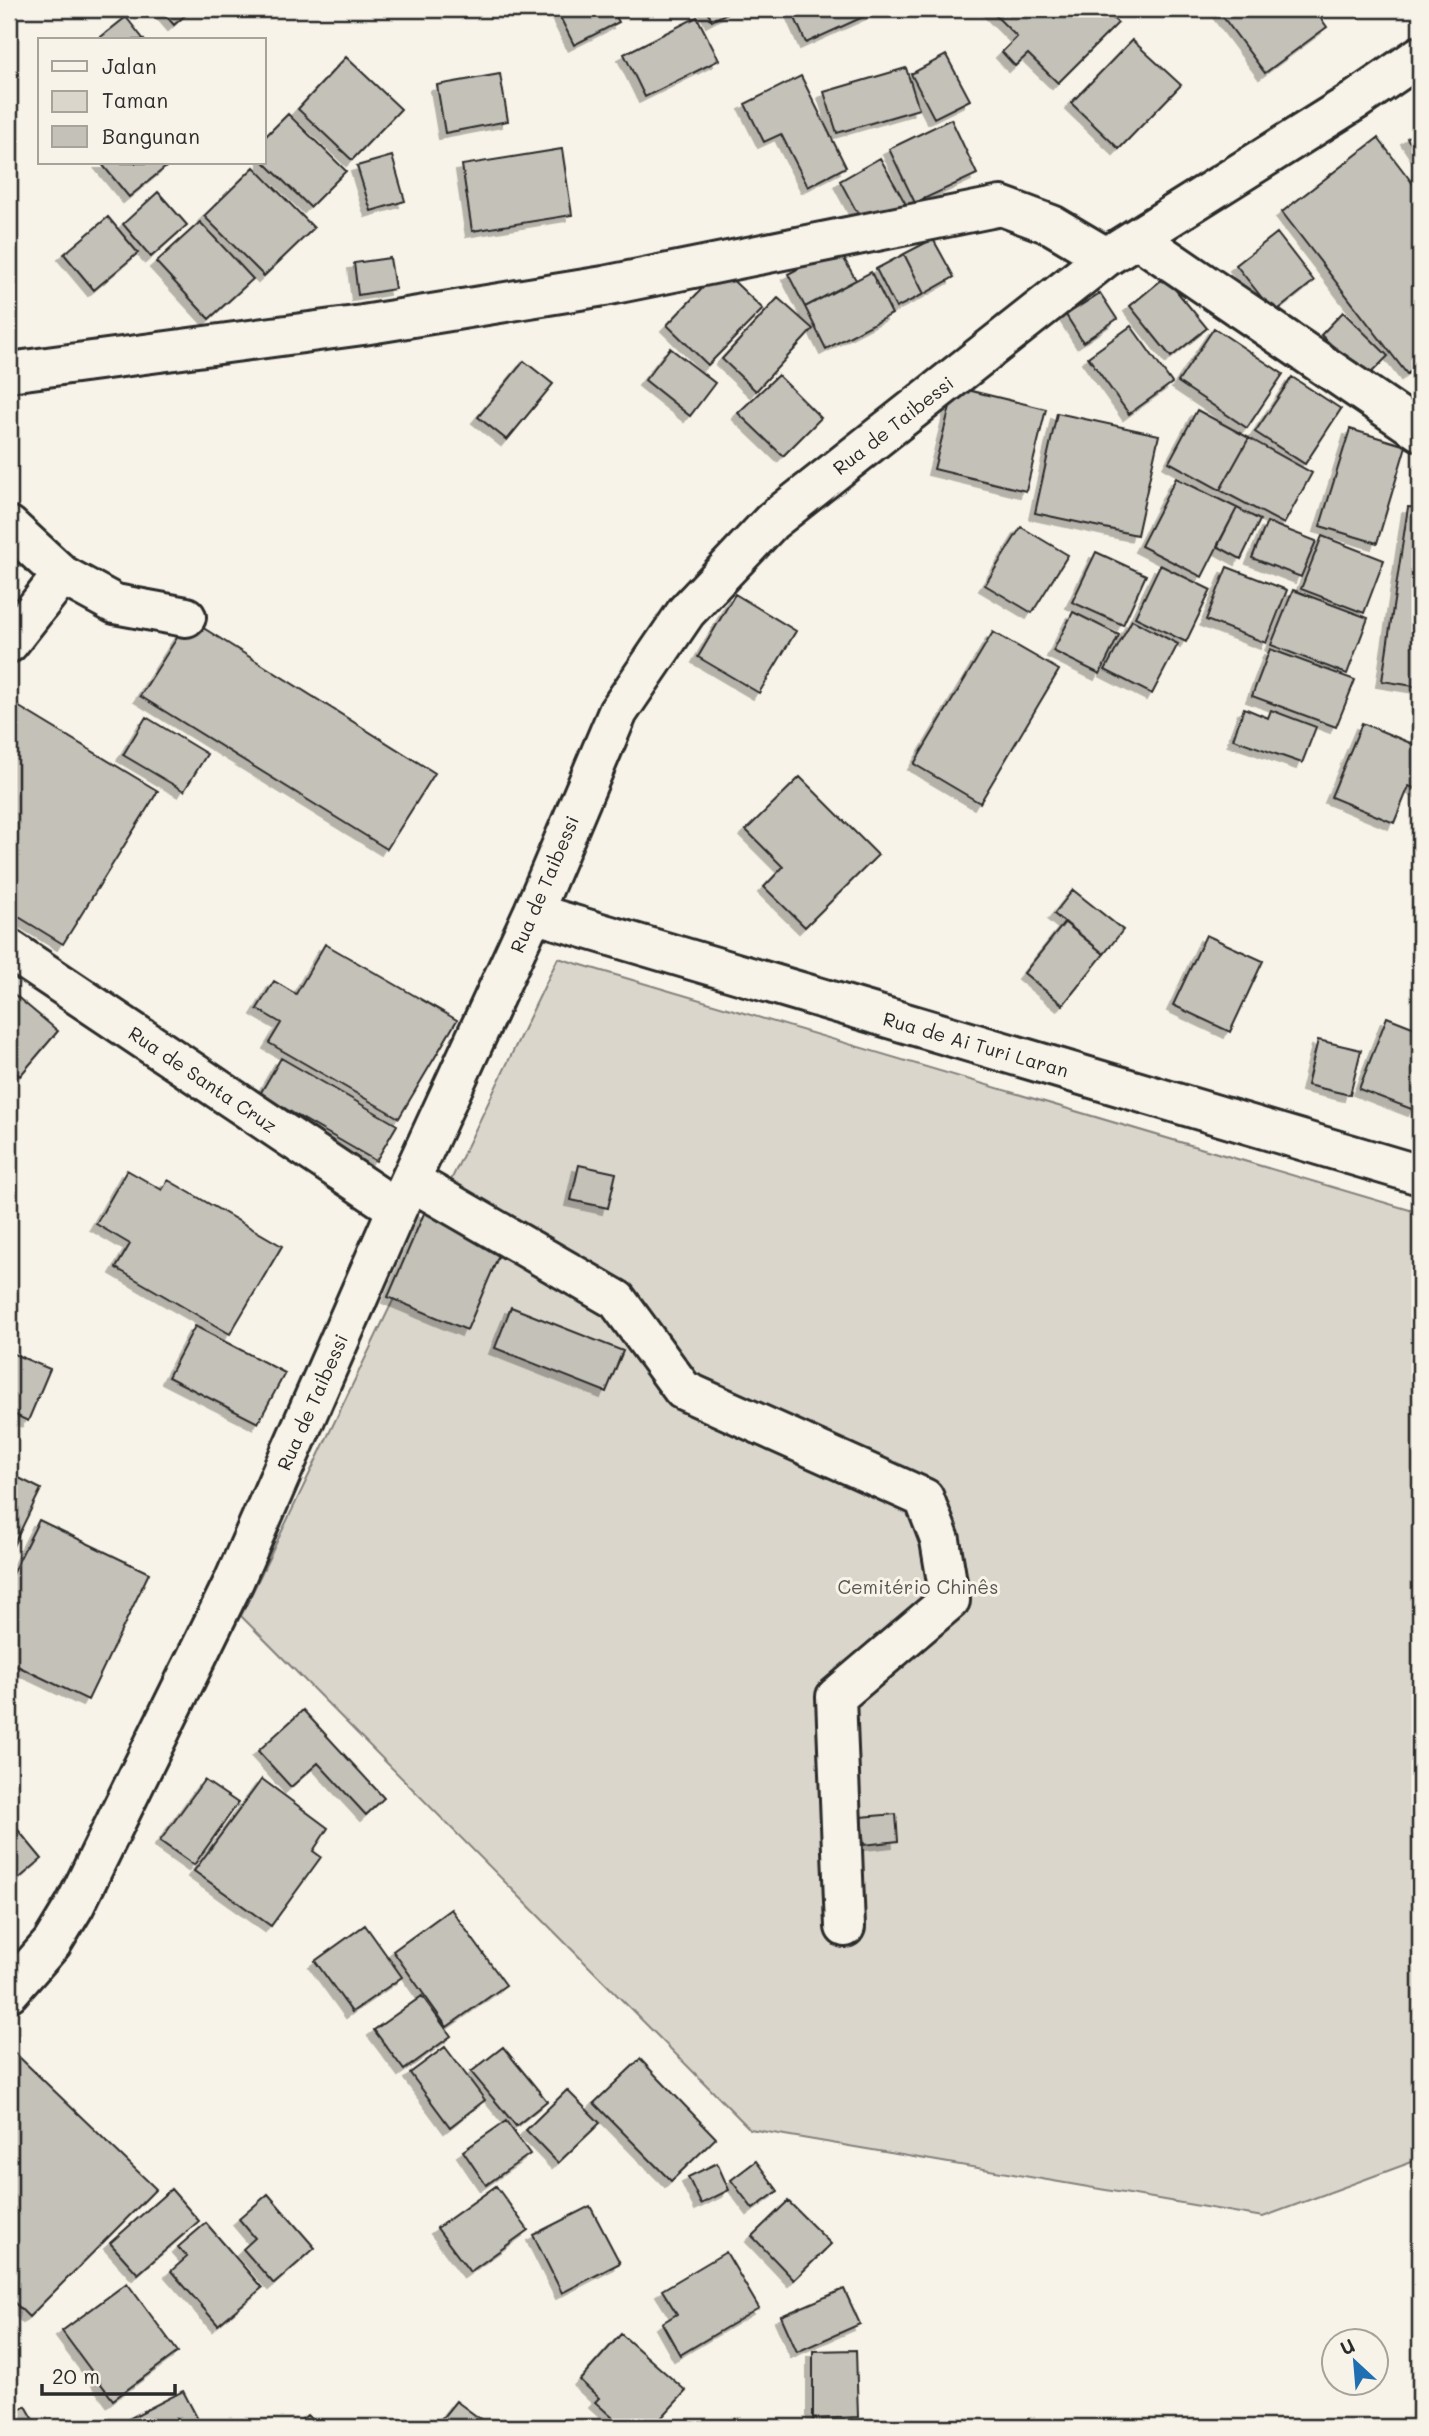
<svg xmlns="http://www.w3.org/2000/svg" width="1429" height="2436" viewBox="0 0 1429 2436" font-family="Mali,sans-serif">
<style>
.green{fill:#dad6cc;stroke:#82807c;stroke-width:2}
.building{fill:#c4c1b9;stroke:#2b2b2b;stroke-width:2;filter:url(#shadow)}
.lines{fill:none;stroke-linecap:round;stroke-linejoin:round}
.minor-casing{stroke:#2b2b2b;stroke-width:44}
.minor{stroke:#f7f3e8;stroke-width:38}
.labels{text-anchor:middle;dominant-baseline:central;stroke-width:6;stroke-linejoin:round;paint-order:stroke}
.street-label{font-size:19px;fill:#2b2b2b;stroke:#f7f3e8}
.park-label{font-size:19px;fill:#575653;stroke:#f7f3e8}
</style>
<defs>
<filter id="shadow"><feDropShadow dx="-6" dy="6" stdDeviation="0" flood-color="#0004"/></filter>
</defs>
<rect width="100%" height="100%" fill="#f7f3e8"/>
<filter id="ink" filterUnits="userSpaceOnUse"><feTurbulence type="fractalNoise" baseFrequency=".0143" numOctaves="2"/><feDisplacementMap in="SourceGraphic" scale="14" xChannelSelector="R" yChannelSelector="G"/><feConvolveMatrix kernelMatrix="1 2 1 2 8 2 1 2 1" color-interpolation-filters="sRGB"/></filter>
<g filter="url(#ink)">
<path class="green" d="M558,958l862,255v946l-157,58 -513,-88 -509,-513z"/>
<path class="building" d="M160,9h32l-18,16z
M556,9h56l7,13 -45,23z
M706,9h28l-22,12z
M791,9h81l2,3 -68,31z
M989,9h114l15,14 -60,60 -30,-29 -13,12 -13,-14 15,-15z
M1217,9h97l13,18 -62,46z
M126,17l18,23h-47z
M697,17l22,43 -74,37 -21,-43z
M1132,40l49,45 -62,64 -48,-46z
M946,55l24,45 -36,18 -23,-44z
M346,57l55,52 -49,51 -54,-51z
M906,68l13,41 -82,24 -13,-41z
M500,74l8,47 -63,12 -8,-48z
M801,76l45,91 -38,20 -27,-53 -17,8 -19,-38z
M288,114l58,57 -36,36 -46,-45v-24z
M951,119l26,55 -62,29 -26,-54z
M1420,129v29l-13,-20z
M1378,138l42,55v171l-13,10 -125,-162z
M562,149l10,66 -100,16 -10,-66z
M392,156l13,45 -34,10 -14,-45z
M880,158l28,50 -41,23 -27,-50z
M101,163h62l3,4 -37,30z
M254,167l60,61 -50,48 -60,-60z
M158,192l29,33 -36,32 -28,-33z
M108,217l30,36 -44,37 -30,-36z
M200,222l53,57 -44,40 -53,-57z
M1277,233l37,48 -40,32 -38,-48z
M933,239l21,38 -30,17 -20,-40z
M838,248l18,32 -51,27 -17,-33z
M904,254l20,40 -28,14 -20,-39z
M390,258l5,31 -37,6 -4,-32z
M721,269l42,40 -55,56 -41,-40z
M871,272l21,42 -66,35 -21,-42z
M1165,277l42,51 -36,29 -41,-51z
M1100,293l17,26 -34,23 -17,-27z
M778,298l35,31 -57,62 -34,-32z
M1343,312l45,44 -22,22 -45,-43z
M1131,326l41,57 -43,31 -41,-57z
M1214,328l69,46 -36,54 -69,-46z
M670,348l45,35 -25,33 -45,-36z
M524,361l29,23 -46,56 -29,-23z
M778,375l43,43 -38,38 -45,-43z
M1292,377l49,32 -36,55 -50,-32z
M955,387l91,22 -20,82 -92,-22z
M1197,410l52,28 -29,52 -51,-28z
M1057,413l102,22 -22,100 -102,-22z
M1350,429l56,17 -29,97 -57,-17z
M1249,438l63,35 -28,51 -64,-34z
M1176,478l61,30 -35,69 -61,-31z
M1408,507l12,1v179l-38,-6z
M1237,508l23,12 -19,39 -24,-13z
M1267,522l49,19 -15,36 -49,-19z
M1021,527l47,28 -36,58 -47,-28z
M1322,536l62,24 -20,53 -63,-24z
M1096,552l50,23 -23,50 -51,-23z
M1160,565l51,25 -25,52 -51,-25z
M1227,567l60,23 -21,53 -60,-23z
M1293,590l75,28 -21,56 -76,-29z
M735,594l61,37 -37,62 -61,-36z
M1073,612l46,23 -19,39 -47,-23z
M189,619l246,154 -48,76 -247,-153z
M1132,620l46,24 -26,50 -47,-24z
M993,632l66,38 -79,133 -66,-39z
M1270,649l85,31 -19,47 -84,-31z
M16,705l142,86 -95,153 -54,-33v-194z
M1244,708l24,10 3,-8 45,17 -14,36 -69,-24z
M146,717l61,37 -23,37 -61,-36z
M1362,723l58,24v44l-11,-5 -15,37 -63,-26z
M800,777l78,78 -73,72 -41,-40 19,-20 -37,-37z
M1073,890l50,40 -19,24 -50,-40z
M1065,922l39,32 -41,51 -39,-32z
M1206,935l57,26 -33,71 -57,-27z
M325,944l132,76 -58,98 -130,-75 12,-20 -24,-14 17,-28 22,13z
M9,990l49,41 -38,45 -11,-9z
M1387,1017l33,13v66l-6,14 -55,-21z
M1318,1040l43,10 -11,45 -43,-10z
M281,1058l116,67 -21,36 -116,-67z
M579,1165l37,8 -8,35 -37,-8z
M127,1170l35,20 6,-10 114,66 -52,88 -114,-66 14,-24 -34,-20z
M425,1211l79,32 -37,87 -79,-33z
M511,1307l112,44 -17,41 -111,-44z
M195,1326l90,47 -27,50 -90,-46z
M9,1352l41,17 -22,52 -19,-9z
M9,1473l32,16 -32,65z
M39,1520l110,53 -61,127 -79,-38v-82z
M303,1710l81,88 -18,17 -48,-52 -27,24 -33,-36z
M262,1779l66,49 -15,23 8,6 -50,69 -77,-55z
M204,1780l34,23 -44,62 -34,-24z
M896,1814l2,27 -34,4 -3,-28z
M9,1819l33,40 -33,28z
M451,1909l55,76 -59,42 -54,-76z
M365,1925l37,52 -50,35 -37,-51z
M422,1996l29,40 -47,34 -30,-40z
M445,2047l40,53 -35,27 -40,-54z
M503,2047l44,54 -31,25 -45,-54z
M15,2053l141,136 -127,128 -20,-20v-238z
M640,2059l76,79 -45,43 -77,-78z
M567,2090l33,33 -42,40 -32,-33z
M506,2121l24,33 -44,31 -23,-34z
M756,2161l22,30 -25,18 -22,-29z
M717,2163l12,27 -28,14 -13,-27z
M496,2186l32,44 -58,42 -33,-44z
M171,2189l28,32 -61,53 -28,-31z
M268,2194l47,54 -41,36 -31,-35 12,-11 -16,-19z
M788,2201l43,43 -37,36 -42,-44z
M590,2206l30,57 -58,30 -29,-58z
M206,2223l56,65 -44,37 -47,-54 16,-14 -9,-10z
M726,2252l33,56 -79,47 -18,-32 15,-9 -15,-24z
M127,2283l51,69 -65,48 -51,-69z
M844,2289l16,35 -63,28 -16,-36z
M621,2334l65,57 -33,36h-30l-28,-25 4,-4 -19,-18z
M856,2350l2,67 -45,2v-68z
M183,2391l19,36h-89z
M456,2401l35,26h-56z
M26,2406l12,21h-29v-11z
M307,2415l12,12h-26z"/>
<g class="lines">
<g class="minor-casing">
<path id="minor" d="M1137,238l283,193
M9,372l354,-47 241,-39 397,-80 51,19 54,32
M9,526l53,49 53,29 71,13
M9,643l53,-68
M533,913l887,262
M9,949l388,260
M411,1181l206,119 66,90 241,108 16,42 10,60 -114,97 9,230
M9,1992l43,-49 23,-38 159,-324 163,-372 136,-296 85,-201 68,-100 86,-91 334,-264 250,-157 64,-44"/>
</g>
<use href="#minor" class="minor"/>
</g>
</g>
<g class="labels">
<g class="street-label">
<text transform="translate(893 425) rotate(-38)">Rua de Taibessi</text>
<text transform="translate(544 884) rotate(-67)">Rua de Taibessi</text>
<text transform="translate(976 1044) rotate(16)">Rua de Ai Turi Laran</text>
<text transform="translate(203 1079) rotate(34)">Rua de Santa Cruz</text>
<text transform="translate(312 1402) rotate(-66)">Rua de Taibessi</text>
</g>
<g class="park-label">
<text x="918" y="1586">Cemitério Chinês</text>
</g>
</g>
<rect width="1429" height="2436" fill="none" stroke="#f7f3e8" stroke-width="35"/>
<rect x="18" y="18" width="1394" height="2401" fill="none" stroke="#2b2b2b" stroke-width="2.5" filter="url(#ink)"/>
<rect x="38" y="38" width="228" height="126" fill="#f7f3e8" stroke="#a5a39c" stroke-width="2"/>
<rect x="52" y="61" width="35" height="10" fill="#f7f3e8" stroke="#a5a39c" stroke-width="2"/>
<text x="102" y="74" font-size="21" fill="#2b2b2b">Jalan</text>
<rect x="52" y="91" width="35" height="21" fill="#dad6cc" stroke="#a5a39c" stroke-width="2"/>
<text x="102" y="108" font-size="21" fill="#2b2b2b">Taman</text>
<rect x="52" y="126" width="35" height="21" fill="#c4c1b9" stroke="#a5a39c" stroke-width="2"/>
<text x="102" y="144" font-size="21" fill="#2b2b2b">Bangunan</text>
<g transform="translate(1355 2362) rotate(334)"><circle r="33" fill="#f7f3e8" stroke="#a5a39c" stroke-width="2"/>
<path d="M0-5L12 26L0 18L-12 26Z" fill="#1f6fb2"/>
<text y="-10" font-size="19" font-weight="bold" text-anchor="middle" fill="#2b2b2b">U</text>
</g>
<path d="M42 2384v10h133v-10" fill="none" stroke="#2b2b2b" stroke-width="3.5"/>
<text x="52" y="2384" font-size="21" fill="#2b2b2b" stroke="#f7f3e8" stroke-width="5" paint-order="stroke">20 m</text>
</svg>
